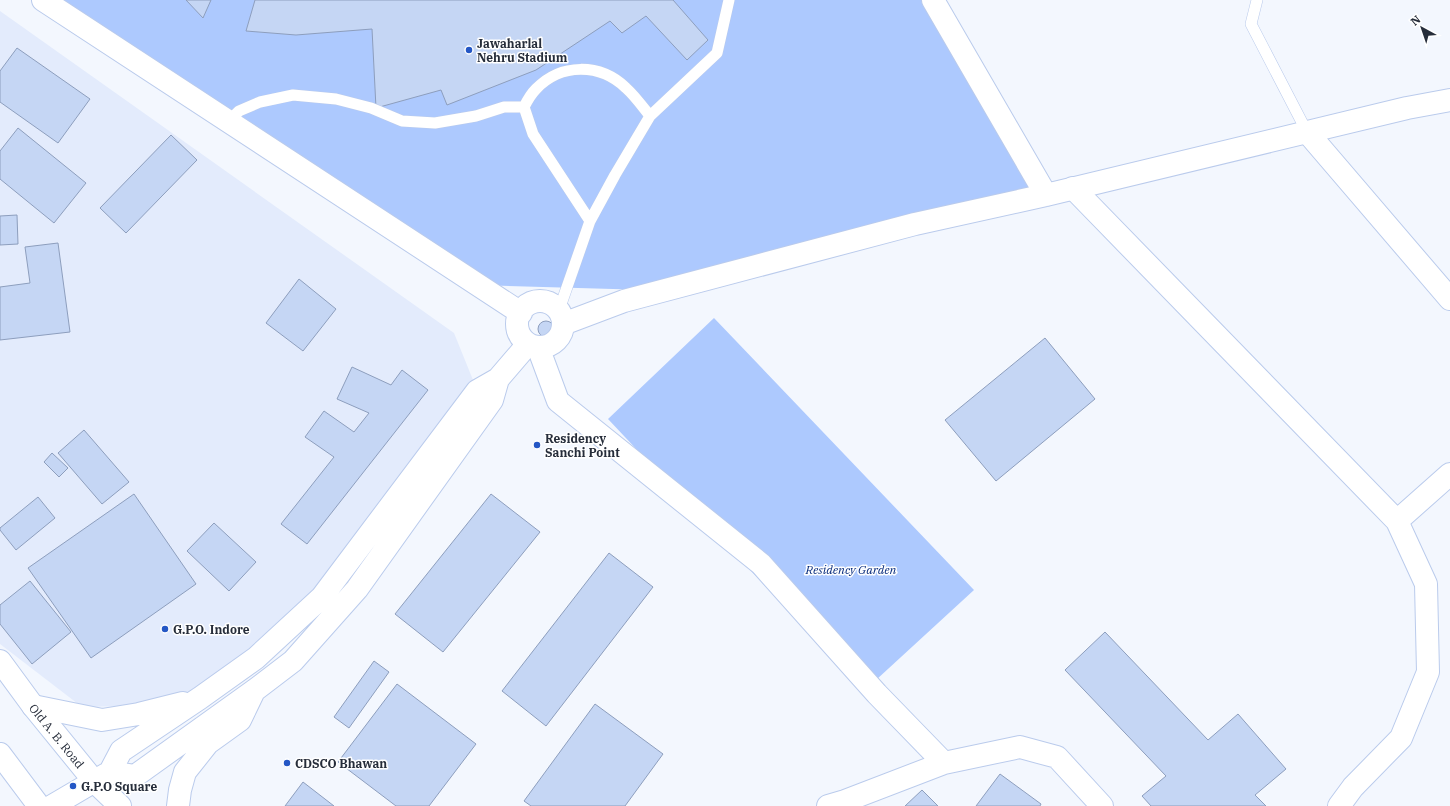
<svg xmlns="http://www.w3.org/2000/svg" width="1450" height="806" viewBox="0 0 1450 806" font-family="'IBM Plex Serif',serif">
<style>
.built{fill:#e3ebfc}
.green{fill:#adc9fe}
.building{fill:#c5d6f4;stroke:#8d9ebd}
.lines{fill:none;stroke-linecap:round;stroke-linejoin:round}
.service-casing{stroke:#bacbec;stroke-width:12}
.minor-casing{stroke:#bacbec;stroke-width:24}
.tertiary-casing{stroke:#bacbec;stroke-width:24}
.secondary-casing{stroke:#bacbec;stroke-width:24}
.service{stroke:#fff;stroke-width:11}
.minor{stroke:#fff;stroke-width:22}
.tertiary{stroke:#fff;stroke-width:22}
.secondary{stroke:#fff;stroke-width:22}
.poi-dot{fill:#2457c5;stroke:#fff;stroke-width:1.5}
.labels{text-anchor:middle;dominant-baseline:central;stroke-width:3;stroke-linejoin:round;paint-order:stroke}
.poi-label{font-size:12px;font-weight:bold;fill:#262d3a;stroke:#fff;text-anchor:start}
.park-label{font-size:12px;font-style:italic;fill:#072b7c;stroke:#fff}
.street-label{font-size:12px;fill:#262d3a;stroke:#fff}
</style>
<rect width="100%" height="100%" fill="#f3f7fe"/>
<path class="built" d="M0,11l454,322 19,47 -100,141 -118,140 -83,44 -90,2 -82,-63z"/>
<path class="green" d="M44,0h889l113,195 -398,95 -170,-5z
M714,318l260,272 -110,101 -256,-272z"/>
<path class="building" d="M186,0h25l-8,18z
M255,0h418l35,40 -21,20 -41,-44 -24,17 -12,-12 -74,49 -89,35 -6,-15 -65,18 -4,-79 -76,6 -50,-4z
M17,48l73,51 -32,44 -58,-41v-31z
M18,128l68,55 -32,40 -54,-44v-28z
M171,135l26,25 -71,73 -26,-25z
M17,215l1,29 -18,1v-29z
M58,243l12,89 -70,8v-53l30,-4 -5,-36z
M299,279l37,30 -33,42 -37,-28z
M538 329a8 8 0 1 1 16 0a8 8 0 1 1-16 0Z
M1045,338l50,61 -99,82 -51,-61z
M352,367l39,18 11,-15 26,20 -121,154 -26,-20 53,-67 -29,-20 19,-26 30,21 15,-19 -32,-14z
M84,430l45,52 -27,22 -44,-51z
M52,453l16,15 -9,9 -15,-15z
M134,494l62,90 -105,74 -63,-90z
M491,494l49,38 -97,120 -48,-38z
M38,497l17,21 -39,32 -16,-20v-2z
M214,523l42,39 -27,29 -42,-40z
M609,553l44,34 -107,139 -44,-35z
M30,581l41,51 -39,32 -32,-40v-19z
M1105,632l103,108 30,-26 48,55 -31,26 11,11h-115l-9,-10 24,-20 -101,-106z
M374,661l15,11 -40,56 -15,-11z
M397,684l79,60 -47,62h-33l-58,-44z
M595,704l68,50 -38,52h-94l-7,-5z
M1000,774l41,30 -1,2h-64z
M303,782l31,24h-49z
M922,790l16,16h-33z"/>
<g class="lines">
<g class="service-casing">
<path id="service" d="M1257,0l-6,24 56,108
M228,122l11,-11 21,-9 33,-7 43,4 35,9 31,13 33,2 41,-7 28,-9h20
M590,221l-57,-87 -9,-27c3,-6 7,-13 12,-18 25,-26 64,-26 90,-1 9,8 16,18 24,28
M559,310l31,-89 25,-46 35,-59 67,-63 12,-53"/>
</g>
<g class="minor-casing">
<path id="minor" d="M1307,132l143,167
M1073,188l324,333 29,63 2,88 -27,66 -48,49 -14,19
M538,347l20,54 203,163 116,130 67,69 76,-16 37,10 45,49
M1397,521l53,-47
M828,806l17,-5 99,-38"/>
</g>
<g class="tertiary-casing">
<path id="tertiary" d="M43,0l478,313
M933,0l113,195
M517 324a23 23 0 1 1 46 0a23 23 0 1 1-46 0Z
M563,324l61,-23 291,-77 131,-29 361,-87 43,-8
M33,706l69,14 37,-6 44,-11
M110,772l11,-21 79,-53 56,-40 66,-61 155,-206 21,-12 30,-35
M110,772l25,4 120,-86 38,-29 64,-72 135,-189 6,-21
M52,806l58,-34
M178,806l2,-16 5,-18 23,-29 32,-23 13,-27"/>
</g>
<g class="secondary-casing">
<g id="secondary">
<path id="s1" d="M0,661l33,45 61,75 26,25"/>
<path d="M0,754l39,52"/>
</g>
</g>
<use href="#service" class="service"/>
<use href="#minor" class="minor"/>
<use href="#tertiary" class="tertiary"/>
<use href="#secondary" class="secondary"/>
</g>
<g class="poi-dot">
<circle cx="469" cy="50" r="4"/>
<circle cx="537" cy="445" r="4"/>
<circle cx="165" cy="629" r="4"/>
<circle cx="287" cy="763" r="4"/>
<circle cx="73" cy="786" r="4"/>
</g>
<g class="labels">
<g class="poi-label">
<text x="477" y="43">Jawaharlal<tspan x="477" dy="14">Nehru Stadium</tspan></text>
<text x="545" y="438">Residency<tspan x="545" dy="14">Sanchi Point</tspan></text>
<text x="173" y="629">G.P.O. Indore</text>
<text x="295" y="763">CDSCO Bhawan</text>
<text x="81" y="786">G.P.O Square</text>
</g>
<g class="park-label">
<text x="851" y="569">Residency Garden</text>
</g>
<g class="street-label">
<text stroke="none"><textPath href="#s1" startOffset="94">Old A. B. Road</textPath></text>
</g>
</g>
<g transform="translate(1422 28) rotate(320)" stroke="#ffffff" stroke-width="3" paint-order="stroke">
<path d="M0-3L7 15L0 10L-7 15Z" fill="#262d3a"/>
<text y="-6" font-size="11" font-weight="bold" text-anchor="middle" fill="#262d3a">N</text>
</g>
</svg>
